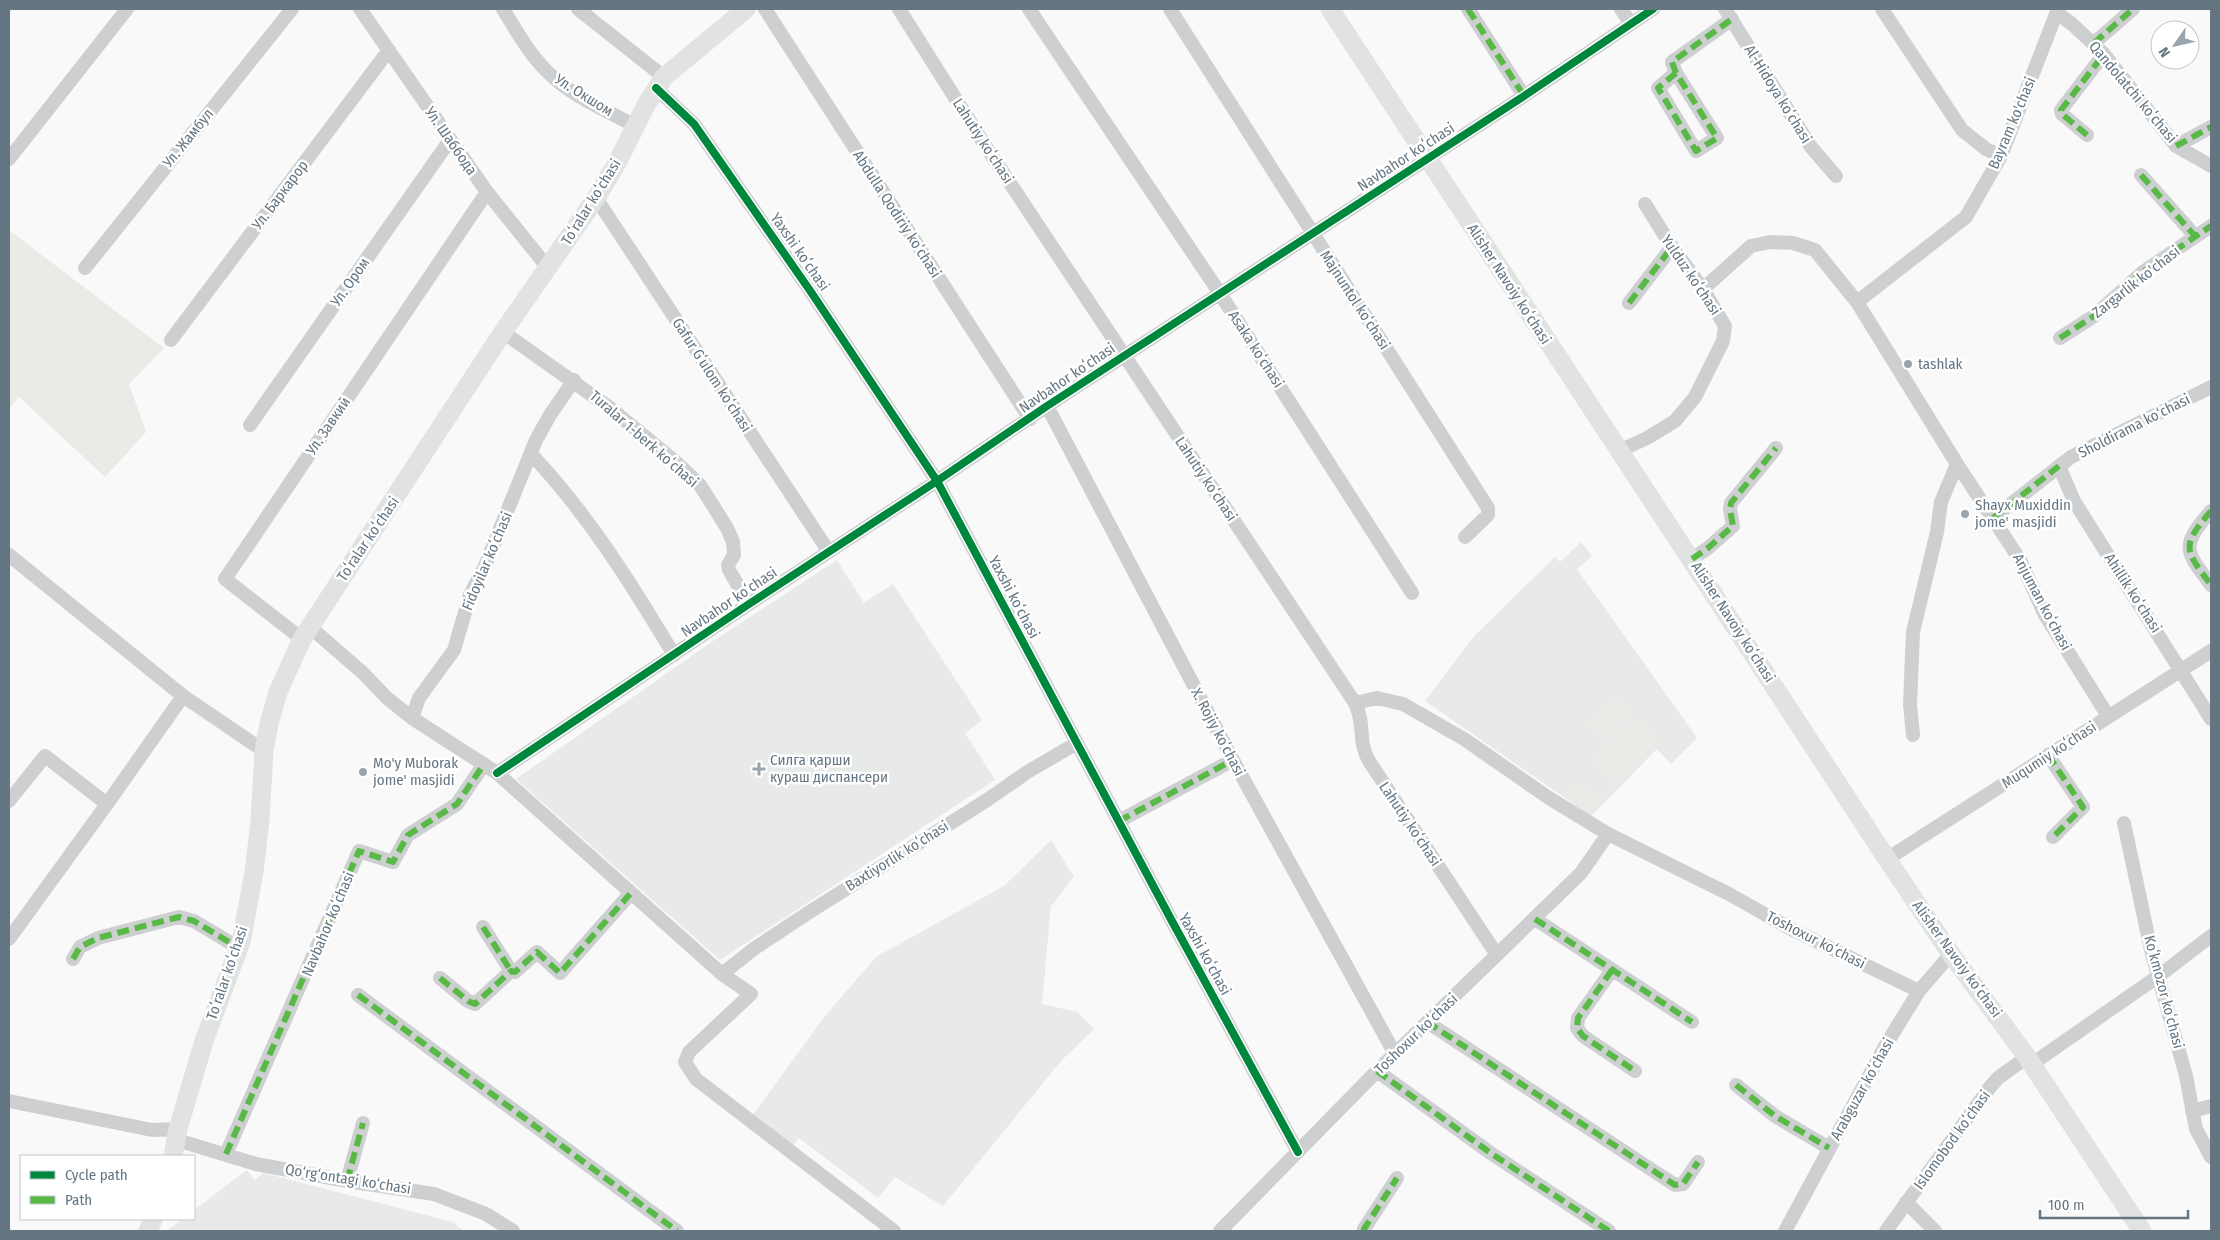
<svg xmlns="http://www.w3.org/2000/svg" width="2220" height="1240" viewBox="0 0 2220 1240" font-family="'Fira Sans Condensed',sans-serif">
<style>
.built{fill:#e8e9e9}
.green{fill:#e8ebe6}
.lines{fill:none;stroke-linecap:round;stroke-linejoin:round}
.minor{stroke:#cecfd0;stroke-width:14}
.major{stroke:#e1e2e2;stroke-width:19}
.quiet{stroke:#58b947;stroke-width:6;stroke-dasharray:12 6;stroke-linecap:butt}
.cycleway-casing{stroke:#fff;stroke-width:11}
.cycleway{stroke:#00873e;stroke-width:8}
.poi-dot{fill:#99a4ac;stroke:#fff;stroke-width:2}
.labels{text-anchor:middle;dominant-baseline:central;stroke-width:5;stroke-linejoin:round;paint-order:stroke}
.street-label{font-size:15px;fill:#657683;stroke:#fff}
.poi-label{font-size:15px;fill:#657683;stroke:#fff;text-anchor:start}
</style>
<rect width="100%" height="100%" fill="#f9f9f9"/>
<path class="built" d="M1581,542l11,14 -15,13 120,169 -26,26 -14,-15 -66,67 -166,-115 49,-65 81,-79 5,5z
M837,560l27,43 29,-19 89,136 -17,13 30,47 -275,180 -204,-181 197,-138z
M1051,840l23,37 -23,29 -9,98 35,8 17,17 -33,32 -118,145 -48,-29 -17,21 -79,-60 -7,9 -40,-31 73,-100 51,-59 128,-71z
M247,1170l8,10 9,-7 189,49 11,9h-297l15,-12h12v-9z"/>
<path class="green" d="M9,230l155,118 -35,36 17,48 -41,45 -86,-80 -10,12z
M1616,694l17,17 -30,30 -17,-17z
M1635,717l24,24 -45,45 -23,-24z
M1575,780l26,18 -10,14 -26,-18z"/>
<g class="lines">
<path class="minor" d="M360,9l127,183 62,77
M503,9c14,23 29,50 50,68 23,21 55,34 82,49
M578,9l86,68
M765,9l265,410
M899,9l89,141 367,553c11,23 2,37 14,58l128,194
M1029,9l192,286 191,298
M1170,9l318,499v7l-23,22
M1468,9l56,87
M1621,9l10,15
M1725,9l86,138 25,29
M1882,9l80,121 24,19 15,7
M2057,13l15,11 32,30 72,92 35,20
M2094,43l39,-34
M1676,73l-18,15 38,63 21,-13 -41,-65 -4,-11 60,-43
M656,88l38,36 117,168 126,189 236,442 125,229
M2087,135l-25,-21 -1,-4 43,-56
M2176,146l35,-19
M9,159l118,-150
M2141,175l54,61
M596,198l233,354
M85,268l207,-259
M1703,289l48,-43 19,-4 23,1 22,7 42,52 100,162 63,96 25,55 63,101
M1857,302l109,-85 35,-61 57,-147
M1629,303l43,-56
M503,332l107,76 68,56 22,21 27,43 6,14 1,13 -6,10 1,5 20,34
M2060,338l34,-22 49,-44 68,-46
M171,340l218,-290
M1047,406l186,354 162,294
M250,425l200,-285
M1619,451l28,-13 28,-17 20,-24 28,-56 2,-15 -22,-37 -31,-42 -27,-43
M531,454c57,60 101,131 143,201
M2059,466l15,35 137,218
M2211,511c-31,36 -26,39 0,74
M1993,518l78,-61 140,-70
M9,555l174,141
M1692,559l16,-11 25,-22 -3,-17 1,-6 45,-55
M310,627l53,46 24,25 25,20 85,55 225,201 29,20 -62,58 -4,10 11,17 198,152
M302,639l-77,-60 262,-387
M1355,703l22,-5 26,6 61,35 85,59 59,36 121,60 62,35 128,62
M412,718l7,-20 35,-48 16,-55 15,-29 51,-126 14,-25 24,-35
M1913,735l-3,-31 3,-72 24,-100 4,-30 16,-38
M2048,755l35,52 -30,30
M497,773l252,-169 188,-123 110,-75 477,-310 129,-87
M9,801l36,-45 62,48 -98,135
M107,804l76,-108 81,55
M1119,821l114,-61
M2124,823l27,127 35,126 10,53 15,28
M1887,859l324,-208
M1535,919l157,103
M483,927l28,44
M73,959l7,-12 18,-9 81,-21 15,4 45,27
M1612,970l-34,48 -1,10 6,8 52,35
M722,974l33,-26 53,-35 179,-113 42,-29 48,-28
M440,978l28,23 7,3 36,-33 4,1 22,-20 23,21 70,-79
M358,995l319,236
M1427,1022l248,163 8,-1 15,-22
M2032,1064l128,-89 51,-39
M1377,1071l115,83 117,77
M1736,1085l39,31 54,32
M9,1101l143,29 26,-1
M2192,1111l19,-5
M177,1140l79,24 91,17 87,13 52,20 27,17
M226,1154l133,-303 34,11 15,-27 49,-31 27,-40
M347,1181l16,-58
M1906,1202l29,29
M1220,1231l157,-160 204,-198 27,-39
M1365,1231l-1,-2 33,-51
M1785,1231l99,-183 35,-57 32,-37
M1886,1231l104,-144 8,-9 29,-21"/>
<path class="major" d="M1330,9l557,850 64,95 76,103 115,174
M173,1156l5,-27 26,-88 37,-99 13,-70 6,-51 4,-70 5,-27 9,-32 24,-53 201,-307 93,-134 21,-35 29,-58 18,-28 82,-68
M148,1231l5,-12"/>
<path class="quiet" d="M1468,9l56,87
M2094,43l39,-34
M1676,73l-18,15 38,63 21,-13 -41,-65 -4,-11 60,-43
M2087,135l-25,-21 -1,-4 43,-56
M2176,146l35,-19
M2141,175l54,61
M1629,303l43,-56
M2060,338l34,-22 49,-44 68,-46
M2211,511c-31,36 -26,39 0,74
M1993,518l66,-52
M1692,559l16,-11 25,-22 -3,-17 1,-6 45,-55
M2048,755l35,52 -30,30
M1119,821l114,-61
M1535,919l157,103
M483,927l28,44
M73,959l7,-12 18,-9 81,-21 15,4 45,27
M1612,970l-34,48 -1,10 6,8 52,35
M440,978l28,23 7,3 36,-33 4,1 22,-20 23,21 70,-79
M358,995l319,236
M1427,1022l248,163 8,-1 15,-22
M1377,1071l115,83 117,77
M1736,1085l39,31 54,32
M226,1154l133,-303 34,11 15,-27 49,-31 27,-40
M347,1181l16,-58
M1365,1231l-1,-2 33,-51"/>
<g class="cycleway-casing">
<path id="cycleway" d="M656,88l38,36 117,168 126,189 236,442 125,229
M497,773l252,-169 188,-123 110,-75 477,-310 129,-87"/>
</g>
<use href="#cycleway" class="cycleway"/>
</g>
<g class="poi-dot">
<circle cx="1908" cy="364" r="5"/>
<circle cx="1965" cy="514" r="5"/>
<path d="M756.5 761.5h5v5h5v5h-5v5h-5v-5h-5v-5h5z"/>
<circle cx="363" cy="772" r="5"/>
</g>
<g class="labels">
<g class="street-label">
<text transform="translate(2133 92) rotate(50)">Qandolatchi koʻchasi</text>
<text transform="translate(1778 94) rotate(58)">Al-Hidoya koʻchasi</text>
<text transform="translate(584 95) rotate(32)">Ул. Окшом</text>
<text transform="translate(2012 123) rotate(-67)">Bayram ko'chasi</text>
<text transform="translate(188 138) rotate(-51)">Ул. Жамбул</text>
<text transform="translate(451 141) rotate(55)">Ул. Шаббода</text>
<text transform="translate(983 141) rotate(57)">Lahutiy koʻchasi</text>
<text transform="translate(1406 157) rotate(-33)">Navbahor koʻchasi</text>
<text transform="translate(280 195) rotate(-53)">Ул. Баркарор</text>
<text transform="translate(591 202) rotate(-58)">Toʻralar koʻchasi</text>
<text transform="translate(897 214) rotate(57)">Abdulla Qodiriy koʻchasi</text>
<text transform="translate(800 252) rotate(55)">Yaxshi koʻchasi</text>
<text transform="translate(1691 275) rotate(56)">Yulduz koʻchasi</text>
<text transform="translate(350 282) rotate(-55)">Ул. Ором</text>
<text transform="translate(2136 282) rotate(-38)">Zargarlik ko'chasi</text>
<text transform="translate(1509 284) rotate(57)">Alisher Navoiy koʻchasi</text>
<text transform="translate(1355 300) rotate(57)">Majnuntol koʻchasi</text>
<text transform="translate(1256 349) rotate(57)">Asaka koʻchasi</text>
<text transform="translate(712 375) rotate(57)">Gafur Gʻulom koʻchasi</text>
<text transform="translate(1067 378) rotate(-34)">Navbahor koʻchasi</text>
<text transform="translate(328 426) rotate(-56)">Ул. Завкий</text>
<text transform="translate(2134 426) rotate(-27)">Sholdirama ko‘chasi</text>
<text transform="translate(644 439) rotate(41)">Turalar 1-berk koʻchasi</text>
<text transform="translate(1206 479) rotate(56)">Lahutiy koʻchasi</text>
<text transform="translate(368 539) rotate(-56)">Toʻralar koʻchasi</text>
<text transform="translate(487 561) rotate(-67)">Fidoyilar koʻchasi</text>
<text transform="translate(2133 593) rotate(57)">Ahillik koʻchasi</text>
<text transform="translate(1014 597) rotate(62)">Yaxshi koʻchasi</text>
<text transform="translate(729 602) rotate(-34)">Navbahor koʻchasi</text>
<text transform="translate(2042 602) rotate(62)">Anjuman koʻchasi</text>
<text transform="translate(1733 622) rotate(57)">Alisher Navoiy koʻchasi</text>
<text transform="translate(1218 732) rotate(62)">X. Rojiy koʻchasi</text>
<text transform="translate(2049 755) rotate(-33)">Muqumiy koʻchasi</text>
<text transform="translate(1410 824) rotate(56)">Lahutiy koʻchasi</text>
<text transform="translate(897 856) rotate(-32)">Baxtiyorlik koʻchasi</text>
<text transform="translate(328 924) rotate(-67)">Navbahor koʻchasi</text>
<text transform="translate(1816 940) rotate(27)">Toshoxur koʻchasi</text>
<text transform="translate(1205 954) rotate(61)">Yaxshi koʻchasi</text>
<text transform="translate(1957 959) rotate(54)">Alisher Navoiy koʻchasi</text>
<text transform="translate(227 973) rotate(-71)">Toʻralar koʻchasi</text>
<text transform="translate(2164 992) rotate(75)">Koʻkmozor koʻchasi</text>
<text transform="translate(1416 1034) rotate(-44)">Toshoxur koʻchasi</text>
<text transform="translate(1862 1089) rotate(-61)">Arabguzar koʻchasi</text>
<text transform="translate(1952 1140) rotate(-54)">Islomobod koʻchasi</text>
<text transform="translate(348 1179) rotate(9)">Qo‘rg‘ontagi ko‘chasi</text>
</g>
<g class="poi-label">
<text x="1918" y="364">tashlak</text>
<text x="1975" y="505">Shayx Muxiddin<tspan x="1975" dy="17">jome' masjidi</tspan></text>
<text x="770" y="760">Силга қарши<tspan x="770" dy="17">кураш диспансери</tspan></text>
<text x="373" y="763">Mo'y Muborak<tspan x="373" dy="17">jome' masjidi</tspan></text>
</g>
</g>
<rect width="2220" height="1240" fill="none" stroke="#657683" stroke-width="20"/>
<rect x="20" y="1155" width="175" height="65" fill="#ffffff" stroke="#c1c8cd"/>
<rect x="30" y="1171" width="25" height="8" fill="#00873e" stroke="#c1c8cd"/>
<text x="65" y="1180" font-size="15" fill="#657683">Cycle path</text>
<rect x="30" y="1196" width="25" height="8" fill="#58b947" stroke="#c1c8cd"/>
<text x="65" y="1205" font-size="15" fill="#657683">Path</text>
<g transform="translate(2175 45) rotate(236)"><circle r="24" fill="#ffffff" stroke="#c1c8cd"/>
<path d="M0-4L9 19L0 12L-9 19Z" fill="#99a4ac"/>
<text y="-8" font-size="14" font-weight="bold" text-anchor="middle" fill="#657683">N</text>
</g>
<path d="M2040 1210v8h148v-8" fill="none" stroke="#657683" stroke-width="2.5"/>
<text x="2048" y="1210" font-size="15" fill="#657683" stroke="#ffffff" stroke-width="4" paint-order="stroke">100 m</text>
</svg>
